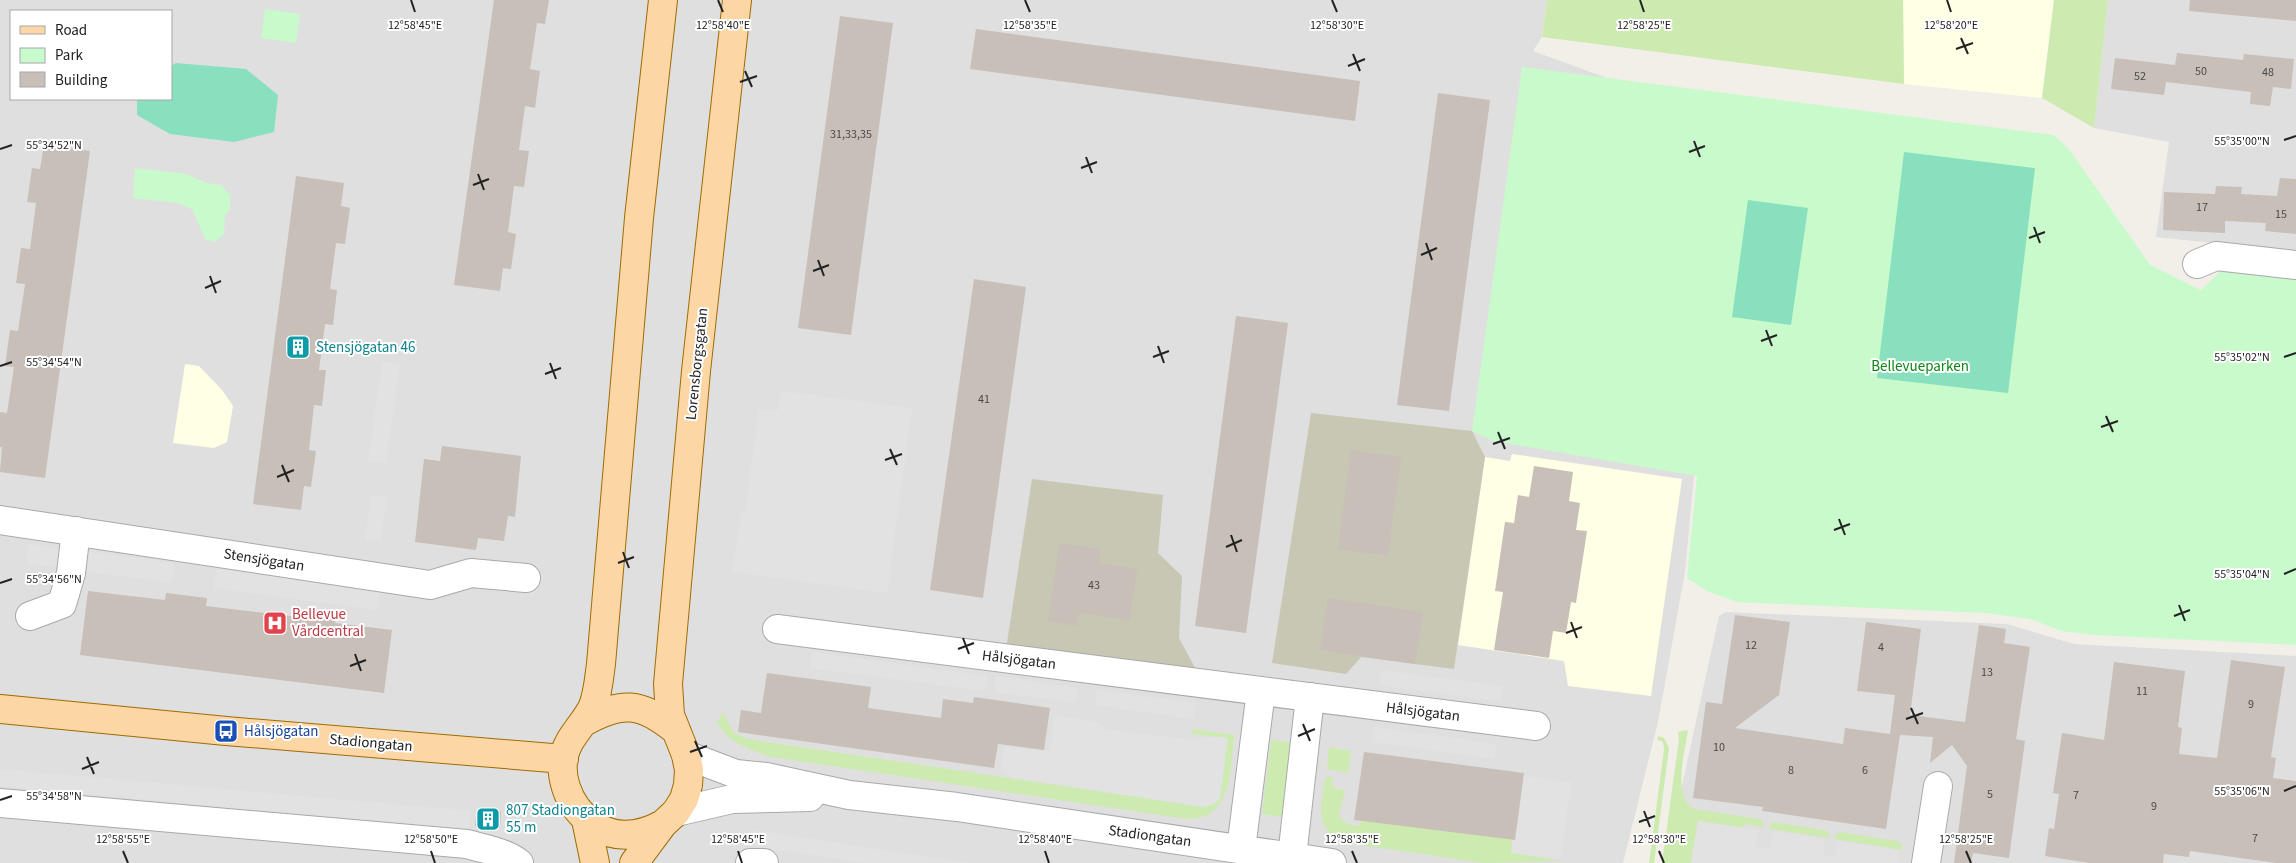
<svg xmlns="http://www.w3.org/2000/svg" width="2296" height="863" viewBox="0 0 2296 863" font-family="'Source Sans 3',sans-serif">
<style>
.residential{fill:#e0dfdf;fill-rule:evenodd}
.education{fill:#ffffe5}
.construction{fill:#c7c7b4}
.grass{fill:#cdebb0}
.park{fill:#c8facc}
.pitch{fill:#88e0be}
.parking{fill:#e2e2e2}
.building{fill:#c7bfb8}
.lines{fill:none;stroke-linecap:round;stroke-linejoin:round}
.minor-casing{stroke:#a9a9a9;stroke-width:30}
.major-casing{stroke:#a06b00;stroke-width:30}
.minor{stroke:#fff;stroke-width:28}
.major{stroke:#fcd6a4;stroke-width:28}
.ticks{fill:none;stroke:#222;stroke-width:2}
.labels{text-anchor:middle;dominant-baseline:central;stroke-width:4;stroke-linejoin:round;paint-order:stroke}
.number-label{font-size:12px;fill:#4b4948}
.culture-label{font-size:15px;fill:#0d838f;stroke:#fff;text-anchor:start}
.street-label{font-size:15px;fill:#222;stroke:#fff}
.park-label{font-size:15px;fill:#0c8416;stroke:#fff}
.health-label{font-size:15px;fill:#be3a42;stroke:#fff;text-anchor:start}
.transit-label{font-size:15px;fill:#164399;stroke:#fff;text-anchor:start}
.ticks-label{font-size:12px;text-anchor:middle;fill:#222;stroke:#fff;stroke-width:4;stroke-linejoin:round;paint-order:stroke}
</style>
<rect width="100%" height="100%" fill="#f2efe9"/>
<path class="residential" d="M0,0h1547l-5,37 -9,14 118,43 68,115 -34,363 -27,150 -35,141h-1623zM11,11h160v88h-160z
M2108,0h188v252l-140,-15 13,-95 -75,-14z
M1726,612l281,12 67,20 222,12v207h-631l54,-247z"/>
<path class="education" d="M1903,0h151l-12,98 -138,-14z
M185,364l14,2 24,25 10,15 -6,36 -13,6 -41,-5z
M1512,454l170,25 -31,217 -83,-10 -4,-25 -106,-16 27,-188 25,4z"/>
<path class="construction" d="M1311,413l161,18 13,26 -31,212 -93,-12 -15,17 -74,-11z
M1032,479l131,16 -5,58 24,23 -3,62 21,39 -195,-21z"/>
<path class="grass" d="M1547,0h356l1,84 -362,-47z
M2054,0h54l-14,128 -52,-30z
M723,712l10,20 14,7 457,68 24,-69 -36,-4v-5l43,6c-6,35 -1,84 -48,84l-416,-62c-21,-7 -43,-14 -54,-35z
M1688,730c-3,21 -16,67 6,79l65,10 4,2v6l-19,-3 -1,4 -45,-7 -7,42h-29l17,-124 -1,-7z
M1658,736l6,2 5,10 -15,115h-5l15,-114 -1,-7 -6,-2z
M1271,740l20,2 -9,75 -20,-3z
M1329,747l22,4 -3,22 -21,-4z
M1328,776l5,1 -1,6 2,5 11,2 -6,25c5,8 11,12 21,10l2,-10 150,25 -1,13 51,8 -79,2 -136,-20c-34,-13 -26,-35 -22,-65z
M1772,822l53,8 5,5 -1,3 -60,-9z
M1840,832l57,9 5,3v6l-67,-11v-4z"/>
<path class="park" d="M265,9l35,5 -4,29 -35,-5z
M1522,67l532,68 15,14 81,116 51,25 28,-27 67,10v372l-201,-10 -34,-4 -30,-12 -47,-6 -247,-11 -30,-11 -20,-13 10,-102 -204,-35 -21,-10z
M135,168l52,6 20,9 14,2 9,10v14l-5,7 -1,18 -9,8 -10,-3 -12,-29 -15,-7 -45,-5z"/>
<path class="pitch" d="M176,63l70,6 32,26 -4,37 -40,10 -64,-8 -33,-19v-16h34v-33z
M1904,152l131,16 -27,225 -131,-15z
M1748,200l60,8 -17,117 -59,-8z"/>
<path class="parking" d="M382,362l18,2 -14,99 -18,-2z
M781,391l131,17 -25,185 -154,-21 8,-59h4l14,-104 19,2z
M371,495l16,2 -6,45 -16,-2z
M28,544l147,19 -3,20 -146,-20z
M217,568l163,22 -3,20 -163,-22z
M812,652l175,24 -2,15 -175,-23z
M1381,670l122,16 -2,16 -122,-17z
M996,676l82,12 -2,15 -82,-11z
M1097,690l98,13 -2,16 -98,-14z
M1054,715l45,7 5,7 86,11 22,-3 16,1 -8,61 -6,5 -10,3 -194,-30 -6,-5 -2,-7 2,-18 46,5z
M1375,727l122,17 -2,15 -123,-17z
M0,769l471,42 -2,18 -469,-43z
M1521,776l51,6 -12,77 -49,-6z
M1698,821l60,9 -2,17 14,2 3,-18 52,8 -2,16 12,2 2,-16 62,9 -2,13h-206z
M754,830l216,33h-106l-111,-17z"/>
<path class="building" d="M494,0h55l-4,24 -8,-1 -7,46 10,2 -5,37 -10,-2 -6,44 10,1 -5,36 -10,-1 -6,46 8,2 -5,35 -8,-1 -3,23 -46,-6z
M2190,0h106v21l-107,-10z
M840,16l53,7 -42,312 -53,-7z
M976,29l384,52 -5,40 -385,-52z
M2177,53l66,7 1,-6 50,5 -3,30 -18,-2 -3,19 -20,-2 1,-12 -85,-10 -2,13 -53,-6 4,-31 60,7z
M1438,93l52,7 -41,311 -52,-6z
M44,145l46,6 -45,327 -45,-6 2,-25h-2v-35l7,1 7,-46 -9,-1 5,-36 8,1 7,-47 -9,-1 5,-35 9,1 6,-46 -9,-1 5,-34 8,1z
M296,176l48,7 -3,23 9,2 -5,36 -9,-1 -6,46 7,1 -4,35 -8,-1 -6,46h7l-4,36 -8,-1 -5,45 7,1 -5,36 -7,-1 -3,24 -48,-6z
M2280,178l16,1v55l-31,-3 1,-8 -41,-2v12l-62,-3 1,-38 51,2 1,-8 26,1 -1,7 36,2z
M974,279l52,8 -43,311 -53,-8z
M1236,316l52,7 -42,310 -51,-7z
M442,446l79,10 -6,61 -7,-1 -4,25 -26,-3 -2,12 -61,-8 9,-83 16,2z
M1351,450l50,7 -13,99 -50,-7z
M1534,466l39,6 -4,29 11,2 -4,27 11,1 -11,72 -5,-1 -5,31 -13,-2 -4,27 -55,-8 9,-58 -8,-1 10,-69 9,1 4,-28 11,2z
M1059,543l42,6 -2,14 38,6 -7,51 -51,-7 -2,13 -29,-5z
M88,591l77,9 1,-7 41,5 -1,8 100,12 1,-8 29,4 -1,9 57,7 -8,63 -304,-38z
M1328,598l95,14 -8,52 -95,-14z
M1735,615l55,7 -11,73 -44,33 108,16 2,-16 45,6 5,-39 -38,-4 9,-69 55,7 -11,86 55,7 14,-97 27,4 -2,14 26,4 -14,92 9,2 -16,117 -36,-5 -2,10h-17l13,-97 -15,-21 -22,18 3,-26 -33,-2 -14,94 -124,-18 1,-4 -70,-9 13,-96 16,2z
M2231,660l54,7 -14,90 5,1 -3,20 23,3v82h-20l-86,-12 -1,6 -25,-3 -1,9h-74l-44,-7 4,-28 5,1 5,-35 -6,-1 9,-60 42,7 10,-78 71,9 -7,56 4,1 -3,26 38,4z
M767,673l104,14 -3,21 73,10 2,-19 30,4 1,-6 76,11 -6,42 -46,-6 -4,24 -256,-36 3,-22 20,3z
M1364,752l160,21 -9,67 -161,-20z
M477,810l24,1 -1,17 -25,-2z"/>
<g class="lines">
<g class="minor-casing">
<path id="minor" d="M2197,264l19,-8 80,9
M0,520l430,65 41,-12 55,5
M30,616l32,-12 9,-31 5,-42
M777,629l759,97
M686,755l50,19 30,3 83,18 108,12 375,56
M0,803l467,41c17,5 38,8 52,19
M676,812l56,-13 78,-2
M1241,849l20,-158
M1292,857l18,-160
M750,863h14
M1926,863l12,-77"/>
</g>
<g class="major-casing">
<path id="major" d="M0,709l226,22 338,28
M584,722c37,-21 57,-20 90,7
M586,820l9,43
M663,824c-22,12 -47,16 -69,1 -26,-18 -41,-55 -24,-84 7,-12 17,-22 23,-35 5,-13 6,-28 8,-42l38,-446 24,-218
M634,863l29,-39 13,-12 8,-13 4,-14 1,-15 -3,-15 -16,-40 -2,-31 28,-313 41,-371"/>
</g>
<use href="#minor" class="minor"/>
<use href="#major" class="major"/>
</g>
<path class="ticks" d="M411,0l4,12M718,0l5,12M1025,0l5,12M1332,0l5,12M1640,0l4,12M1947,0l4,12M1961,38l7,16M1956,49l17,-6M1353,54l7,17M1348,66l17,-7M745,71l7,16M740,82l17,-6M2284,140l12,-4M1694,141l6,16M0,149l12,-4M1689,152l16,-6M1086,157l6,16M1081,168l16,-6M478,174l6,16M473,185l16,-6M2034,227l6,16M2029,238l16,-6M1426,243l6,17M1421,255l16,-7M818,260l6,16M813,271l16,-6M210,276l6,17M205,288l16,-7M1766,330l6,16M1761,341l16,-6M1158,346l6,17M1153,357l16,-6M2284,357l12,-4M550,363l6,16M0,366l12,-4M545,374l16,-6M2106,416l7,16M2101,427l17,-6M1498,432l7,17M1493,444l17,-6M890,449l7,16M885,460l17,-6M282,465l7,17M277,477l17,-7M1839,519l6,16M1834,530l16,-6M1231,535l6,17M1226,547l16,-7M623,552l6,16M618,563l16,-6M2284,574l12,-5M0,583l12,-4M2179,605l6,16M2174,616l16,-6M1571,622l6,16M1566,633l16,-6M963,638l6,16M958,649l16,-6M355,654l6,17M350,666l16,-6M1911,708l7,16M1906,719l17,-6M1303,724l7,17M1298,736l17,-7M695,741l7,16M690,752l17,-6M87,757l7,17M82,769l17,-7M2284,791l12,-5M0,800l12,-4M1644,811l6,16M1639,822l16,-6M123,851l5,12M431,851l4,12M738,851l4,12M1045,851l4,12M1352,851l5,12M1659,851l5,12M1966,851l5,12"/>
<defs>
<g id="building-square" transform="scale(1.25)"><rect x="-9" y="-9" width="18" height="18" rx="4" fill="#0f9aa8" stroke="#fff"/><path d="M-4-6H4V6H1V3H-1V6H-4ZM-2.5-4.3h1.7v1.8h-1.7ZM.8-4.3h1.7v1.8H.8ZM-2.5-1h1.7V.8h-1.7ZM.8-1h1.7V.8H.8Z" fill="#fff"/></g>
<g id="hospital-square" transform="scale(1.25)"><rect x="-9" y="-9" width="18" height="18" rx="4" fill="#e0444e" stroke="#fff"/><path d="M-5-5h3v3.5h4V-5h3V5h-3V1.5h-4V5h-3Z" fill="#fff"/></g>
<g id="bus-square" transform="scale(1.25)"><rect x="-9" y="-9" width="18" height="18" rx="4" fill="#1a4fb4" stroke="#fff"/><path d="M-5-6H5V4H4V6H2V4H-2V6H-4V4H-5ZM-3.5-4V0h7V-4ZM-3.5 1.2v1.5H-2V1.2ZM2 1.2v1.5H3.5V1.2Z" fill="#fff"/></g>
</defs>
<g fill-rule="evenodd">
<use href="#building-square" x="298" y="347"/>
<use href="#hospital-square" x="275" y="623"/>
<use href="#bus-square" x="226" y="731"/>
<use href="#building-square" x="488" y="819"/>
</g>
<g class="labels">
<g class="number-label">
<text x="2201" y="71">50</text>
<text x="2268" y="72">48</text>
<text x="2140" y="76">52</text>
<text x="851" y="134">31,33,35</text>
<text x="2202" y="207">17</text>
<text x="2281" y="214">15</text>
<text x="984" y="399">41</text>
<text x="1094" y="585">43</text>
<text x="1751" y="645">12</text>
<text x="1881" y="647">4</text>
<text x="1987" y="672">13</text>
<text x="2142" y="691">11</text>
<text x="2251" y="704">9</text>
<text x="1719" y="747">10</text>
<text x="1791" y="770">8</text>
<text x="1865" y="770">6</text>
<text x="1990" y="794">5</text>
<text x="2076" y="795">7</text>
<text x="2154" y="806">9</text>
<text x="2255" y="838">7</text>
</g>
<g class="culture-label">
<text x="316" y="347">Stensjögatan 46</text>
<text x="506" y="810">807 Stadiongatan<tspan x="506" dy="17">55 m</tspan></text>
</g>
<g class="street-label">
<text transform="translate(697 364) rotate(-84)">Lorensborgsgatan</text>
<text transform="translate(264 560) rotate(9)">Stensjögatan</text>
<text transform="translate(1019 660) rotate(7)">Hålsjögatan</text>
<text transform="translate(1423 712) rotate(7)">Hålsjögatan</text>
<text transform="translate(371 743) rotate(5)">Stadiongatan</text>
<text transform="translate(1150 836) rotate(8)">Stadiongatan</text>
</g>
<g class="park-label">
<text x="1920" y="366">Bellevueparken</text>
</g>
<g class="health-label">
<text x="292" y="614">Bellevue<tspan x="292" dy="17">Vårdcentral</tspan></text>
</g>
<g class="transit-label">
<text x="244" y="731">Hålsjögatan</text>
</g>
</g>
<g class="ticks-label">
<text x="415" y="29">12°58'45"E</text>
<text x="723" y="29">12°58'40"E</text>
<text x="1030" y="29">12°58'35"E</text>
<text x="1337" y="29">12°58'30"E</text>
<text x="1644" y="29">12°58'25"E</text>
<text x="1951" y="29">12°58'20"E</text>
<text x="2242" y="145">55°35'00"N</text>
<text x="54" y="149">55°34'52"N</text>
<text x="2242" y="361">55°35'02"N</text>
<text x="54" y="366">55°34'54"N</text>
<text x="2242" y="578">55°35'04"N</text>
<text x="54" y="583">55°34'56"N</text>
<text x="2242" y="795">55°35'06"N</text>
<text x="54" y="800">55°34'58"N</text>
<text x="123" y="843">12°58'55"E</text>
<text x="431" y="843">12°58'50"E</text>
<text x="738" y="843">12°58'45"E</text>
<text x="1045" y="843">12°58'40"E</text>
<text x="1352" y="843">12°58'35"E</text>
<text x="1659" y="843">12°58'30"E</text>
<text x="1966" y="843">12°58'25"E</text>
</g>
<rect x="10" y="10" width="162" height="90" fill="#ffffff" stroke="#a7a7a7"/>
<rect x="20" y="26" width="25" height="8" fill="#fcd6a4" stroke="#a7a7a7"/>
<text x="55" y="35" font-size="15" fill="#222222">Road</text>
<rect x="20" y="48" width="25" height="15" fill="#c8facc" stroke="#a7a7a7"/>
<text x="55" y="60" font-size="15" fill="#222222">Park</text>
<rect x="20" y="72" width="25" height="15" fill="#c7bfb8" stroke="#a7a7a7"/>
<text x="55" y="85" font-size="15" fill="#222222">Building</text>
</svg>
